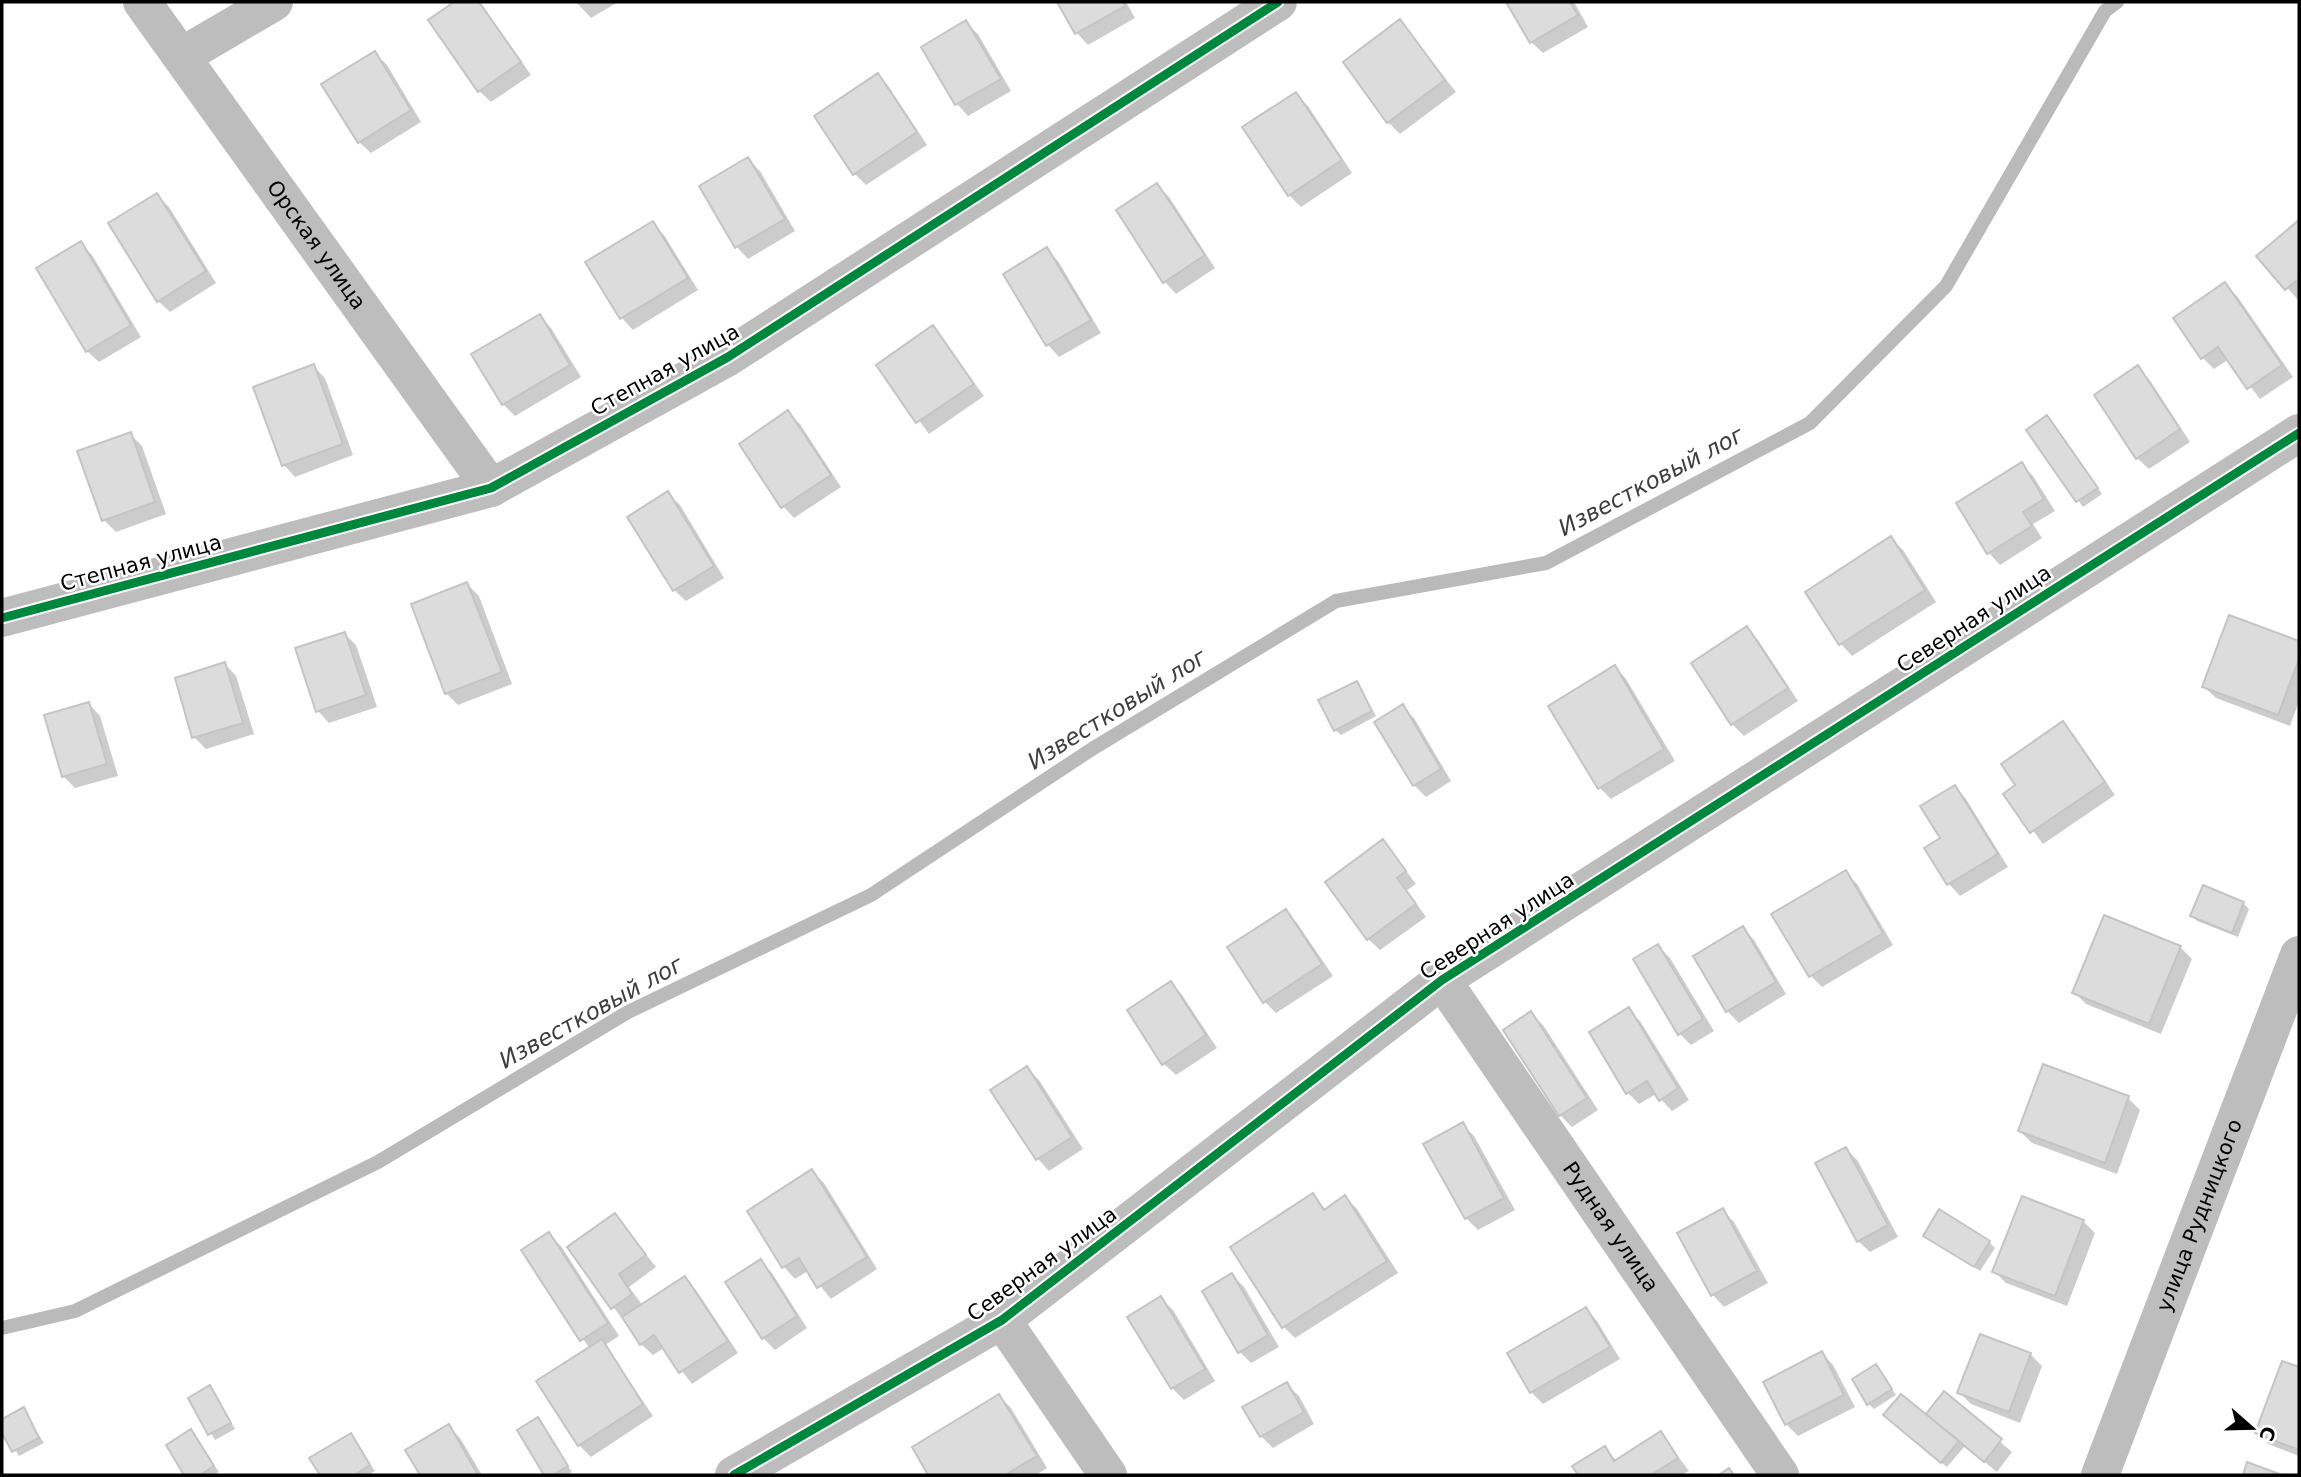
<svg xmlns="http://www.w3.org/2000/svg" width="2301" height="1477" viewBox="0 0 2301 1477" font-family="'DejaVu Sans',sans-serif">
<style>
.shadow{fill:#0003}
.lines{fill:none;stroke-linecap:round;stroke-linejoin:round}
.stream{stroke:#bababa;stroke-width:14}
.building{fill:#dcdcdc;stroke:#c4c4c4;stroke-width:2}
.minor{stroke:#bdbdbd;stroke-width:38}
.cycleway-casing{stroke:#fff;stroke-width:13}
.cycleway{stroke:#00873e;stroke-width:9}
.labels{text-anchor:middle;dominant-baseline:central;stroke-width:5;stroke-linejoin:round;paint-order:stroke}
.street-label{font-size:21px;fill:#000;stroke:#fff}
.water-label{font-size:23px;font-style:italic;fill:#3e3e3e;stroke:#fff}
</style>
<rect width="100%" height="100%" fill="#fff"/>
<path class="shadow" d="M457,2h23l51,73 -40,27 -12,-11 -49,-71z
M576,2h42l-27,16z
M1059,2h67l9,16 -47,27 -11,-12z
M1508,2h66l14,25 -45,26 -12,-11z
M1400,21l56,71 -56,42 -12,-12z
M966,23l12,11 33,57 -43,25 -11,-12 -34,-57z
M375,53l12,12 34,57 -50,31 -12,-11z
M878,75l11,12 38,58 -61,40 -12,-12z
M1296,94l12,12 44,67 -51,34 -12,-12 -44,-67z
M748,159l12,12 35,60 -47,28 -11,-12z
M1157,185l12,12 46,71 -39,26 -11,-12 -47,-72z
M157,195l12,12 47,76 -46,29 -12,-11z
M652,223l12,12 34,55 -65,40 -11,-12z
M2299,223v76l-1,1 -39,-44z
M80,243l12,12 49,82 -42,25 -12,-11z
M1046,249l12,12 43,72 -42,24 -11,-12 -43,-71z
M2225,284l12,12 56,81 -33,22 -31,-40 -15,10 -11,-11z
M540,316l11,12 30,49 -66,39 -12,-12z
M932,327l52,69 -55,38 -51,-69z
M313,366l12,12 28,77 -58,22 -11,-12 -29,-77z
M2137,367l12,12 41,63 -41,27 -12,-11z
M788,413l12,11 41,63 -47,31 -11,-12z
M2052,423l50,71 -19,13 -55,-77z
M130,434l12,12 24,68 -50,18 -12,-12z
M2021,464l12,12 22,35 -22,13 9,14 -42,27 -11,-12 -31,-49z
M668,494l12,11 44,73 -38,23 -12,-11z
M1891,539l12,11 33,52 -84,54 -11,-12 -33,-51z
M467,584l12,12 33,88 -54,21 -12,-12z
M2230,617l69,26v58l-9,25 -74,-28 -12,-11z
M1746,628l12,12 40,61 -54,35 -12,-12 -39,-61z
M345,634l11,11 21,62 -48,16 -11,-12z
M225,664l11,12 18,58 -48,15 -12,-12z
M1615,667l11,12 49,82 -64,38 -11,-11z
M1357,683l19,33 -35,19 -6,-5z
M89,704l11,12 18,60 -43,12 -12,-12z
M1402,707l12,11 37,63 -25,16 -12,-12z
M2063,723l11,12 41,60 -72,49 -37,-50 12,-8z
M1955,787l11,12 42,68 -48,29 -11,-12 -23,-36 16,-9z
M1383,841l33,43 -9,6 19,27 -46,33 -12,-11z
M1845,872l12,12 36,61 -71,42 -12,-12z
M2243,903l6,6 -11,28 -41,-16 -5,-5z
M1286,911l11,12 36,53 -57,37 -11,-11z
M1743,928l11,12 32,54 -47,29 -12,-12z
M1658,946l12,12 44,73 -23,14 -11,-11z
M2180,947l12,12 -31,75 -75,-30 -12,-12z
M1170,983l12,12 35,53 -41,27 -12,-11z
M1628,1009l12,12 49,79 -17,11 -16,-17 -17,10 -11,-11z
M1531,1014l12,11 55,85 -26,17 -12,-12z
M2044,1066l84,32 12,12 -23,64 -85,-31 -12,-12z
M1027,1068l12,12 44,69 -34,22 -11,-12 -45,-69z
M1462,1124l12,12 41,74 -37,20 -12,-12z
M1846,1149l12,12 40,76 -28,15 -12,-11z
M812,1172l12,11 53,86 -46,30 -23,-28 -13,8 -11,-12 -35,-56z
M1313,1195l13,15 19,-13 12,12 41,64 -103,65 -11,-11z
M1722,1210l12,12 34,61 -44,24 -11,-12 -34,-61z
M615,1215l41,52 -27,20 14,19 41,-28 12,12 42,63 -46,31 -28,-36 -11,7 -12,-11 -72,-96z
M2083,1221l12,12 -28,73 -61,-23 -12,-12z
M549,1234l12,12 58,90 -14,9 48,71 -62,41 -12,-12 11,-96 -66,-99z
M1925,1235l64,7 6,6 -15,23z
M760,1261l12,12 35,55 -32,22 -12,-12z
M1232,1275l12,12 35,60 -28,16 -11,-11z
M1161,1299l12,11 42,71 -31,19 -12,-12z
M1586,1309l11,12 23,38 -77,45 -12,-12z
M1822,1353l11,12 22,42 -57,29 -12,-12z
M2030,1354l12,12 -22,57 -49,-19 -12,-12z
M2283,1363l16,6v87l-31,-12 -11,-11z
M1876,1366l20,29 -22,14 -5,-5z
M1287,1385l12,11 15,28 -41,24 -12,-12z
M210,1387l25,42 -20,11 -25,-42z
M1944,1394l68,58 -15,20 -32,-26 -18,21 -57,-46 43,1z
M999,1396l12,12 36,60 -11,7h-106l-16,-27z
M23,1410l21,33 -25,13 -17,-27v-8z
M537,1419l35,53 -5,3h-21l-26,-45z
M448,1426l12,12 22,37h-60l-14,-25z
M191,1431l28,41 -5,3h-27l-19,-30z
M1661,1434l28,37 -8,4h-101l-6,-8 30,-19 13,13z
M350,1435l25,36 -7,4h-46l-11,-16z"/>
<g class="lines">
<path class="stream" d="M2,1328l73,-17 303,-149 250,-150 243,-117 221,-146 244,-148 210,-38 264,-140 136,-137 159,-275 12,-9"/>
</g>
<path class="building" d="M454,2h25l42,60 -43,30 -50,-72z
M1057,2h65l3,4 -50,28z
M1506,2h64l8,13 -48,28z
M1400,19l45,61 -58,43 -44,-61z
M966,20l35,59 -46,26 -34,-58z
M375,51l36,59 -53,33 -37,-59z
M878,73l39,59 -64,43 -39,-59z
M1296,92l46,68 -54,36 -46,-69z
M748,157l37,62 -50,29 -36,-62z
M1157,183l48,72 -42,28 -47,-73z
M157,193l49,78 -49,31 -49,-79z
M2299,220v65l-3,-4 -11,9 -29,-34z
M653,221l35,57 -68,41 -35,-57z
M81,241l50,84 -45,27 -50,-84z
M1047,247l44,73 -45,26 -43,-72z
M2225,282l57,83 -35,24 -29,-42 -17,12 -28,-41z
M540,314l30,51 -68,40 -31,-51z
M933,325l41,59 -58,39 -40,-58z
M314,364l29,80 -61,22 -29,-79z
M2138,365l42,64 -44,30 -42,-64z
M788,410l43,65 -50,33 -42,-64z
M2047,415l51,73 -22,14 -50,-72z
M131,432l24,70 -53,19 -25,-70z
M2022,462l22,37 -21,13 9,14 -45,28 -31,-51z
M668,491l46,75 -41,25 -46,-74z
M1891,536l34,54 -86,55 -34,-53z
M467,582l35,90 -57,22 -34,-90z
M2229,615l70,26v18l-21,56 -76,-28z
M1747,626l41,62 -57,37 -40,-62z
M345,632l21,63 -50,17 -21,-64z
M225,662l18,61 -51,15 -17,-60z
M1615,665l49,84 -66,40 -50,-83z
M1357,681l15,30 -38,20 -16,-31z
M89,702l18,62 -45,13 -18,-62z
M1403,704l38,65 -28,17 -39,-64z
M2063,721l42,61 -75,51 -27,-39 12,-9 -14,-21z
M1955,785l43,69 -51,31 -23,-37 16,-10 -20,-32z
M1383,839l23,32 -9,7 19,26 -49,36 -42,-58z
M1846,870l37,63 -74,44 -38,-63z
M2203,885l41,17 -12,31 -42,-17z
M1286,909l36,55 -59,39 -36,-56z
M2104,915l77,31 -32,78 -77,-31z
M1743,926l33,56 -50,30 -33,-56z
M1658,944l45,75 -25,16 -45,-76z
M1171,981l35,54 -44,30 -35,-55z
M1629,1007l49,81 -19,13 -12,-20 -21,13 -37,-62z
M1531,1011l56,87 -28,18 -56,-86z
M2043,1064l86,32 -24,67 -87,-32z
M1027,1066l45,71 -36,23 -46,-70z
M1463,1122l41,76 -39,21 -42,-75z
M1846,1147l42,78 -31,17 -42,-79z
M812,1169l55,88 -50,31 -18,-30 -17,10 -35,-57z
M1313,1193l11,17 21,-15 42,66 -105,67 -52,-81z
M2022,1196l62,24 -29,76 -63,-24z
M1723,1208l34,63 -46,25 -34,-63z
M1939,1209l51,32 -16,26 -51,-31z
M615,1213l31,42 -27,19 13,20 -21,15 -44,-62z
M549,1232l59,91 -28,18 -59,-91z
M761,1259l36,57 -35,23 -37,-57z
M1232,1273l36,62 -30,18 -36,-62z
M685,1276l43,65 -49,32 -25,-38 -14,10 -18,-28z
M1161,1296l44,73 -34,20 -44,-72z
M1586,1307l24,40 -80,46 -23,-40z
M1980,1334l51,19 -22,59 -52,-19z
M602,1339l41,65 -65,42 -42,-65z
M1822,1351l22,44 -59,30 -22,-43z
M2282,1361l17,6v83l-44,-17z
M1876,1364l16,25 -25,16 -15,-26z
M1287,1382l17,30 -44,25 -18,-30z
M210,1385l21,38 -23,12 -20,-37z
M1944,1391l58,48 -18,23 -58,-48z
M999,1394l38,62 -32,19h-77l-16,-28z
M1901,1394l58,47 -18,22 -58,-48z
M24,1407l15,31 -27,14 -10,-19v-14z
M538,1417l30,49 -15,9h-9l-27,-45z
M449,1424l29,51h-58l-15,-25z
M191,1429l23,37 -14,9h-16l-18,-30z
M1661,1431l17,27 -27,17h-73l-6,-9 33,-20 9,15z
M351,1433l19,32 -16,10h-34l-11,-17z
M2247,1462l35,13h-39z
M1729,1468l5,7h-15z"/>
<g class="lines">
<g class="minor">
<path id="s1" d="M142,2l349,486"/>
<path d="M182,56l92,-54"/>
<path d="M2,618l489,-130 237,-131 550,-355"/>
<path id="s2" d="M1442,980l338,495"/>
<path d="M1002,1320l106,155"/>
<path d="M734,1475l268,-155 440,-340 857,-547"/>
<path id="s3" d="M2100,1475l199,-520"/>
</g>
<g class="cycleway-casing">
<path id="cycleway" d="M2,618l489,-130 237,-131 550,-355
M734,1475l268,-155 440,-340 857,-547"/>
</g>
<use href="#cycleway" class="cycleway"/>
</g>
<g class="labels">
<g class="street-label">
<text stroke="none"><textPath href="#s1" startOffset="299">Орская улица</textPath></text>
<text transform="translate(665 370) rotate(-29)">Степная улица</text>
<text transform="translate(141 563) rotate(-15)">Степная улица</text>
<text transform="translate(1974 619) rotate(-33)">Северная улица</text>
<text transform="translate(1497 926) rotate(-33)">Северная улица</text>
<text stroke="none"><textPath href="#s3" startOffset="278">улица Рудницкого</textPath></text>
<text stroke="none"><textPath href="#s2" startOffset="299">Рудная улица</textPath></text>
<text transform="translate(1042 1264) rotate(-36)">Северная улица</text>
</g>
<g class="water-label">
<text transform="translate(1651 481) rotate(-28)">Известковый лог</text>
<text transform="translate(1117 709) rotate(-32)">Известковый лог</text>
<text transform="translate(591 1012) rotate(-29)">Известковый лог</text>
</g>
</g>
<rect width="2301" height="1477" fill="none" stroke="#000000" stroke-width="7"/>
<g transform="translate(2252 1428) rotate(110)" stroke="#ffffff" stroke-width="5" paint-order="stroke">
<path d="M0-5L12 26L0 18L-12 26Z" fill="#000000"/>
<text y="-10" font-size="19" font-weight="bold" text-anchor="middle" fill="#000000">С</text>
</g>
</svg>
